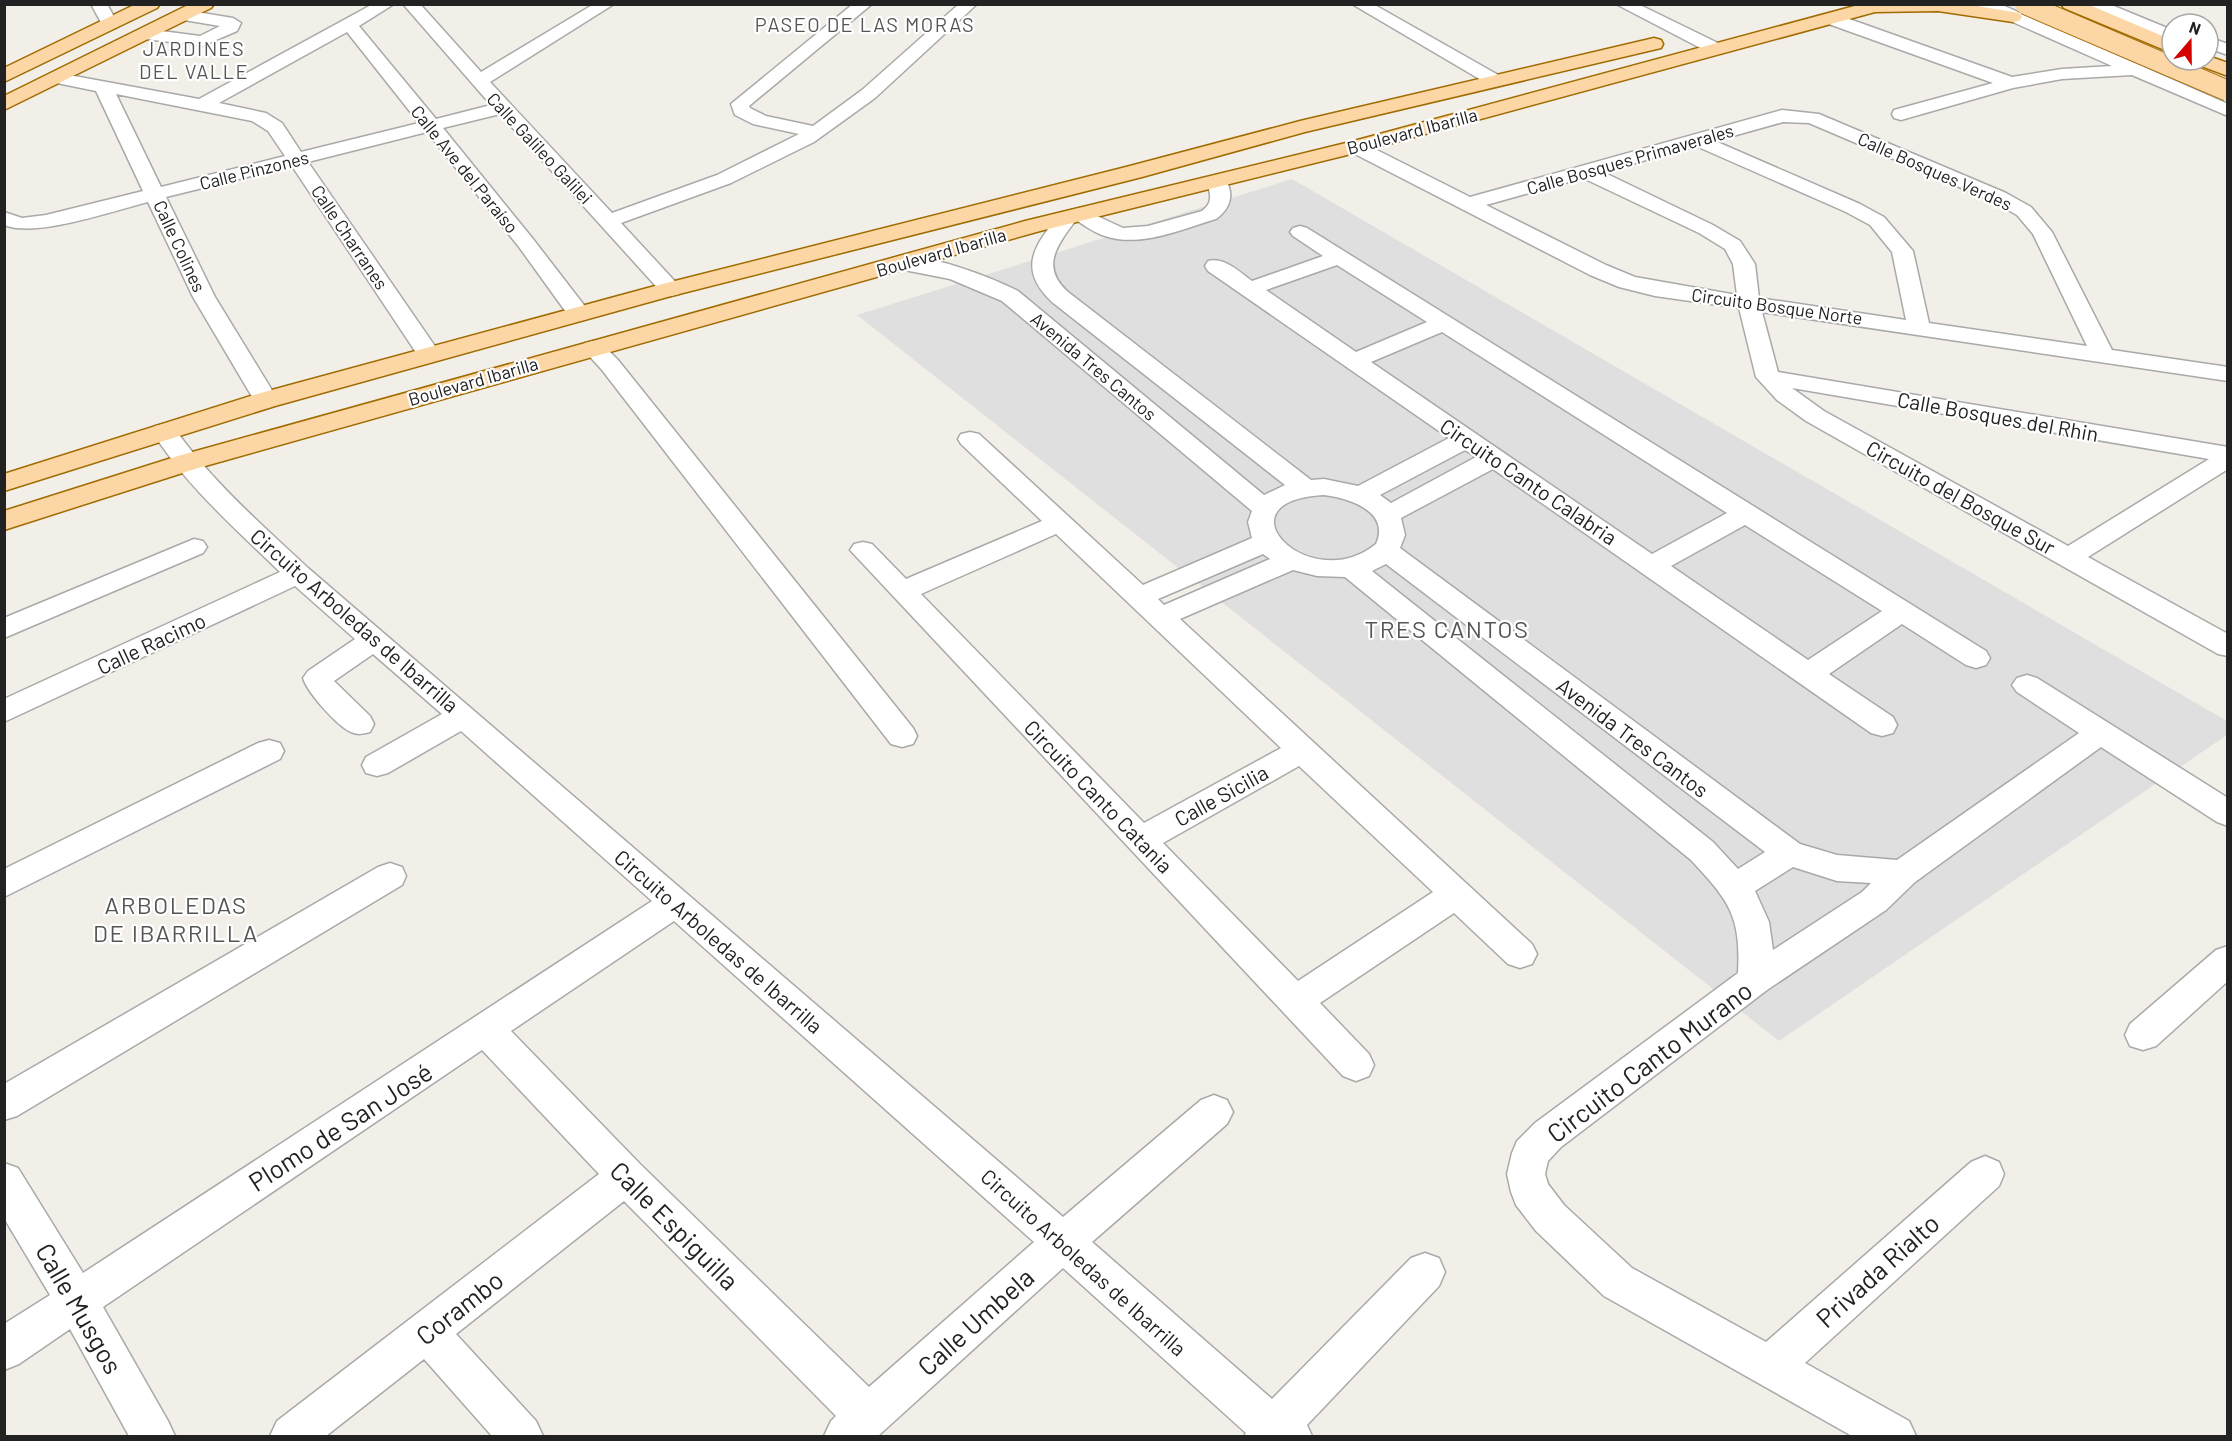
<svg xmlns="http://www.w3.org/2000/svg" width="2232" height="1441" viewBox="0 0 2232 1441" font-family="Barlow,sans-serif">
<style>
.residential{fill:#e0dfdf}
.lines{fill:none;stroke-linecap:round;stroke-linejoin:round}
.minor-casing{stroke:#a9a9a9;stroke-width:3}
.major-casing{stroke:#a06b00;stroke-width:3}
.minor{fill:#fff;fill-rule:evenodd}
.major{fill:#fcd6a4;fill-rule:evenodd}
.major-bridge-casing{stroke:#a06b00;stroke-width:22;stroke-linecap:butt}
.major-bridge{stroke:#fcd6a4;stroke-width:20}
.labels{text-anchor:middle;dominant-baseline:central;stroke-width:4.5;stroke-linejoin:round;paint-order:stroke}
.far-street-label{font-size:18px;fill:#222;stroke:#fff}
.far-quarter-label{font-size:20px;letter-spacing:1.5px;fill:#555;stroke:#fff}
.street-label{font-size:21px;fill:#222;stroke:#fff}
.quarter-label{font-size:24px;letter-spacing:1.5px;fill:#555;stroke:#fff}
.near-street-label{font-size:26px;fill:#222;stroke:#fff}
</style>
<rect width="100%" height="100%" fill="#f2efe9"/>
<path class="residential" d="M1292,179l935,542v14l-448,306 -922,-726z"/>
<g class="lines">
<g class="minor-casing">
<path id="minor" d="M91,4h16l11,20 -2,4h-12z
M373,4h21l-35,22 77,93 55,-14 -88,-101h17l61,68 113,-68h20l-124,78 122,131 105,-38 82,-41 -46,-10 -18,-9 -4,-11 122,-100h19l-123,102 1,2 16,8 47,10 49,-36 97,-86h18l-102,94 -61,44 -83,41 -110,40 61,66 -3,5 -8,2 -8,-2 -163,-180 -57,14 90,111 54,70 3,5 -3,5 -8,2 -8,-2 -52,-72 -92,-115 -119,30 133,193 -4,5 -8,2 -8,-2 -129,-194 -126,31 49,100 63,103 -4,5 -8,2 -8,-2 -4,-5 -61,-103 -45,-95c-36,9 -111,36 -144,23v-13l18,6 24,-3 97,-24 -47,-100 -44,-9 -3,-4 3,-4 6,-1 141,26zM347,32l72,91 -118,29 -19,-29 -16,-10 -47,-10zM116,94l136,27 16,10 17,25 -124,31z
M1352,4h21l127,72 3,4 -3,4h-12z
M1616,4h22l84,41 3,4 -3,4h-12z
M1977,4h23l228,100v12l-96,-41 -70,4 -49,9 -112,32 -7,-2 -2,-4 2,-4 99,-27 -167,-60 -2,-4 8,-5 6,1 174,62 50,-8 50,-3 -133,-59z
M2086,4h23l63,26v11l-84,-34z
M184,10l49,8 8,5 -4,8 -35,15 -56,-7 -6,-1 -2,-4 2,-4 6,-1 54,7 20,-10 -42,-7 -2,-4 2,-4z
M2208,37l20,7v11l-20,-7z
M1782,110l37,4 187,79 25,14 21,25 60,118 116,17v14l-466,-69 16,60 450,75v22l-140,88 140,77v22l-10,-2 -412,-233 -29,-21 -21,-23 -17,-69 -84,-12 -36,-9 -29,-12 -241,-124 -3,-4 3,-4h14l107,54zM1783,122l26,1 183,78 25,14 16,19 54,112 -158,-23 -16,-72 -29,-34 -24,-13 -145,-63zM1696,146l150,66 24,13 22,27 14,68 -147,-22 -4,-34 -15,-23 -27,-16 -110,-53zM1583,178l116,55 26,16 8,15 4,31 -102,-18 -29,-12 -120,-60zM1792,388l417,71 -141,87 -244,-135z
M1217,175l7,2c11,16 7,31 -8,42 -34,10 -75,29 -111,17 -10,-3 -20,-10 -29,-16 -19,25 -36,47 -8,72l243,188 13,-1 34,7 91,-48 -241,-167 -3,-5 3,-5c17,-4 31,11 44,20l71,-25 -30,-20 -3,-4 3,-4 7,-2 7,2 679,423 4,7 -4,7 -10,3 -10,-3 -64,-41 -73,50 64,43 4,8 -4,8 -11,3 -11,-3 -378,-264 -92,49 4,17 -5,13 400,296 37,11 60,5 182,-127 -62,-41 -5,-7 5,-7 10,-3 10,3 191,120v28l-11,-4 -116,-75 -186,135 -29,28 -119,80 -206,157 -13,14 -3,13 3,10 16,21 68,63 134,74 205,-180 14,-6 14,6 5,12 -5,12 -194,177 104,58 7,15h-64l-248,-140 -68,-65 -20,-26 -5,-13 -4,-18 5,-21 5,-12 18,-18 203,-150c3,-58 -9,-72 -47,-113l-346,-283 -28,-1 -24,-6 -113,49 352,325 5,10 -5,10 -12,4 -12,-4 -54,-51 -134,90 49,51 5,11 -5,11 -13,5 -13,-5 -493,-526 4,-6 9,-2 9,2 34,35 136,-58 -81,-77 -3,-5 3,-5 9,-2 9,2 164,151 109,-47 -4,-16 4,-11 -250,-210 -52,-22 -56,-11 -3,-5 3,-5c31,-7 96,19 124,33l246,204 21,-10 -233,-183c-35,-33 -18,-57 9,-89l19,-5 43,20 25,-2 54,-15c12,-9 8,-17 5,-30l3,-4zM1337,265l90,57 -71,30 -90,-62zM1442,332l285,181 -75,41 -281,-192zM1465,450l11,7 -85,46 -11,-8zM1324,495c24,3 67,16 52,49 -66,54 -162,-43 -52,-49zM1745,525l137,86 -74,49 -137,-94zM1056,534l225,214 -137,75 -223,-229zM1263,554l7,5 -106,46 -6,-6zM1386,564l379,288 -27,17 -25,-27 -341,-271zM1299,766l134,126 -135,89 -135,-138zM1793,867l44,14 34,2 -9,9 -89,58 -4,-28 -14,-31z
M593,341l8,2 17,17 295,368 4,8 -4,8 -11,3 -11,-3 -289,-374 -20,-22 3,-5z
M164,424l9,2c37,54 87,97 135,142l755,649 138,-117 13,-5 13,5 6,12 -6,12 -135,118 180,157 139,-141 14,-5 14,5 6,14 -6,14 -132,139 5,11h-68l2,-3 -183,-165 -185,168h-54l7,-15 5,-5 -212,-215 -168,133 80,87 7,15h-51l-68,-77 -98,77h-56l7,-15 322,-247 -117,-124 -379,257 65,114 7,15h-46l-59,-107 -51,35 -15,6v-46l46,-29 -46,-77v-55l14,5 65,105 569,-372 -191,-170 -73,42 -11,3 -11,-3 -4,-8 4,-8 76,-43 -69,-60 -39,27 36,35 4,8 -4,8c-7,2 -12,3 -19,0 -13,-5 -44,-40 -48,-54l5,-7 47,-32 -60,-53 -291,136v-23l276,-127c-45,-44 -95,-87 -128,-141l3,-5zM674,921l360,321 -165,145 -229,-223 -129,-133z
M194,539l9,2 4,6 -4,6 -199,85v-20z
M269,740l11,3 4,8 -4,8 -276,138v-28l254,-126z
M390,863l12,4 4,9 -4,9 -385,231 -13,4v-36l374,-217z
M2228,946v35l-72,65 -13,4 -13,-4 -5,-11 5,-11 86,-74z"/>
</g>
<g class="major-casing">
<path id="major" d="M136,4h24l-3,4 -153,74v-14z
M190,4h24l-3,4 -207,102v-14z
M1862,4h103l54,9 3,4 -3,4 -6,1 -75,-11 -63,1 -512,139 -323,80 -842,237 -194,62v-19l174,-55 847,-235 325,-79z
M2061,4h26l85,36v13l-108,-45z
M1654,38l7,2 2,4 -2,4 -356,84 -163,45 -471,119 -396,110 -271,85v-17l253,-80 398,-108 471,-119 174,-46z
M2208,56l20,7v13l-32,-12 -3,-4h15z"/>
</g>
<use href="#minor" class="minor"/>
<use href="#major" class="major"/>
<g class="major-bridge-casing">
<path id="major-bridge" d="M2025,4l203,87"/>
</g>
<use href="#major-bridge" class="major-bridge"/>
</g>
<g class="labels">
<g class="far-street-label">
<text transform="translate(1412 131) rotate(-15)">Boulevard Ibarilla</text>
<text transform="translate(540 148) rotate(47)">Calle Galileo Galilei</text>
<text transform="translate(1630 159) rotate(-16)">Calle Bosques Primaverales</text>
<text transform="translate(465 169) rotate(51)">Calle Ave del Paraíso</text>
<text transform="translate(254 170) rotate(-14)">Calle Pinzones</text>
<text transform="translate(1935 171) rotate(24)">Calle Bosques Verdes</text>
<text transform="translate(350 237) rotate(56)">Calle Charranes</text>
<text transform="translate(180 246) rotate(65)">Calle Colines</text>
<text transform="translate(941 252) rotate(-16)">Boulevard Ibarilla</text>
<text transform="translate(1777 306) rotate(8)">Circuito Bosque Norte</text>
<text transform="translate(1094 366) rotate(40)">Avenida Tres Cantos</text>
<text transform="translate(473 381) rotate(-16)">Boulevard Ibarilla</text>
</g>
<g class="far-quarter-label">
<text x="865" y="24">PASEO DE LAS MORAS</text>
<text x="194" y="48">JARDINES<tspan x="194" dy="23">DEL VALLE</tspan></text>
</g>
<g class="street-label">
<text transform="translate(1998 416) rotate(10)">Calle Bosques del Rhin</text>
<text transform="translate(1529 481) rotate(34)">Circuito Canto Calabria</text>
<text transform="translate(1961 497) rotate(29)">Circuito del Bosque Sur</text>
<text transform="translate(355 620) rotate(41)">Circuito Arboledas de Ibarrilla</text>
<text transform="translate(151 643) rotate(-25)">Calle Racimo</text>
<text transform="translate(1633 737) rotate(37)">Avenida Tres Cantos</text>
<text transform="translate(1221 795) rotate(-29)">Calle Sicilia</text>
<text transform="translate(1099 796) rotate(46)">Circuito Canto Catania</text>
<text transform="translate(719 941) rotate(41)">Circuito Arboledas de Ibarrilla</text>
<text transform="translate(1084 1262) rotate(42)">Circuito Arboledas de Ibarrilla</text>
</g>
<g class="quarter-label">
<text x="1447" y="628">TRES CANTOS</text>
<text x="176" y="904">ARBOLEDAS<tspan x="176" dy="28">DE IBARRILLA</tspan></text>
</g>
<g class="near-street-label">
<text transform="translate(1649 1061) rotate(-37)">Circuito Canto Murano</text>
<text transform="translate(340 1126) rotate(-33)">Plomo de San José</text>
<text transform="translate(675 1225) rotate(45)">Calle Espiguilla</text>
<text transform="translate(1877 1270) rotate(-42)">Privada Rialto</text>
<text transform="translate(459 1307) rotate(-38)">Corambo</text>
<text transform="translate(80 1308) rotate(60)">Calle Musgos</text>
<text transform="translate(975 1321) rotate(-42)">Calle Umbela</text>
</g>
</g>
<rect width="2232" height="1441" fill="none" stroke="#222222" stroke-width="12"/>
<g transform="translate(2190 42) rotate(20)"><circle r="28" fill="#ffffff" stroke="#a7a7a7" stroke-width="1.5"/>
<path d="M0-4.5L10 22L0 15L-10 22Z" fill="#d40000"/>
<text y="-9" font-size="16" font-weight="bold" text-anchor="middle" fill="#222222">N</text>
</g>
</svg>
